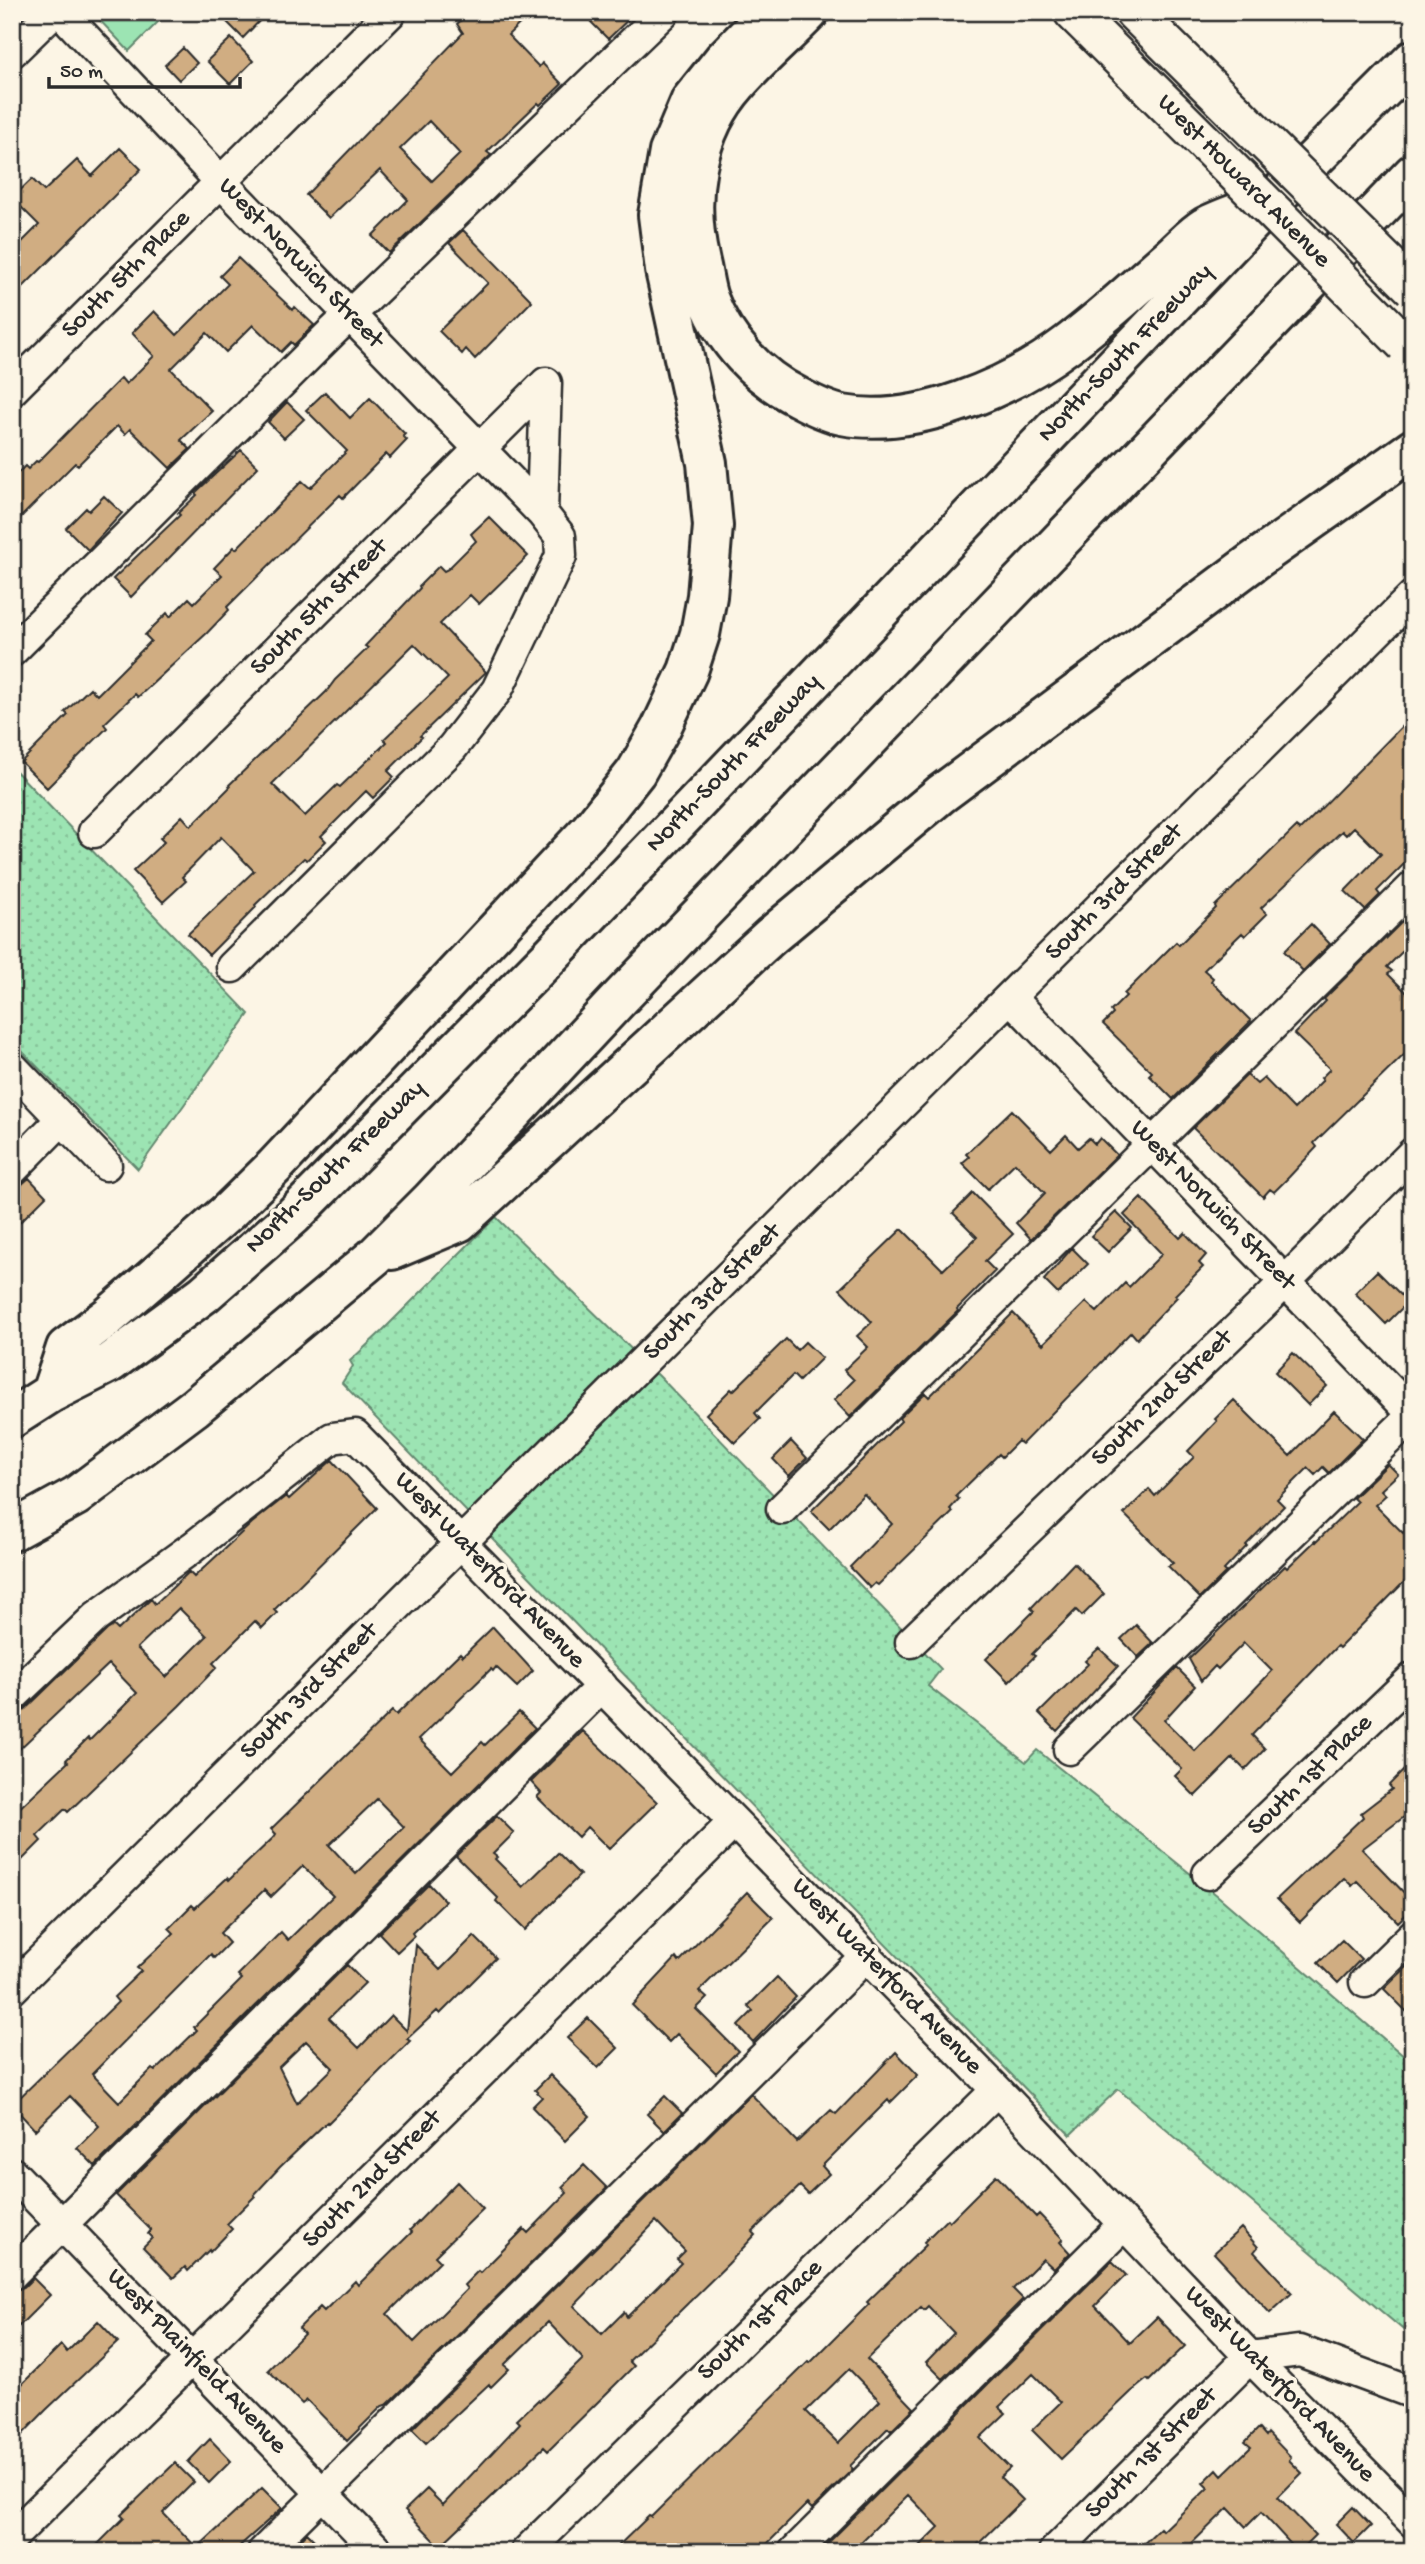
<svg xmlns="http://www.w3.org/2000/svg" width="1425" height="2564" viewBox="0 0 1425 2564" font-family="'Gochi Hand',sans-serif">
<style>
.grass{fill:url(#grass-dots);stroke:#64886f;stroke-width:2}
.park{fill:#9ce4b3;stroke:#64886f;stroke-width:2}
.building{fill:#d0ad82;stroke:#2b2b2b;stroke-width:2;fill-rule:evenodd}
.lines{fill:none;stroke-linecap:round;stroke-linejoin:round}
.minor-casing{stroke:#2b2b2b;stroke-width:35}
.major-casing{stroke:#2b2b2b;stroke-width:42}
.highway-casing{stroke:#2b2b2b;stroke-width:44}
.minor{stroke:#fcf5e5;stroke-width:30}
.major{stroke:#fcf5e5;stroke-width:37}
.highway{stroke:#fcf5e5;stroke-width:38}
.major-bridge-casing{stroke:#2b2b2b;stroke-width:42;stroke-linecap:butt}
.major-bridge{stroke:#fcf5e5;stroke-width:37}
.labels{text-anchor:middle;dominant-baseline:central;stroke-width:7;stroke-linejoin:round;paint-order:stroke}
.street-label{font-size:26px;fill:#2b2b2b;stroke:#fcf5e5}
</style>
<defs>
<pattern id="grass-dots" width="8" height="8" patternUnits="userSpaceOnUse" patternTransform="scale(1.75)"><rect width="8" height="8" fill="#9ce4b3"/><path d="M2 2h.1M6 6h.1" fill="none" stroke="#87c49a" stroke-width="1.8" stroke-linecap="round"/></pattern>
</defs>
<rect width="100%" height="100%" fill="#fcf5e5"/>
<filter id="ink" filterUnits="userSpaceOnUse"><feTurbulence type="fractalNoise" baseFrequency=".0143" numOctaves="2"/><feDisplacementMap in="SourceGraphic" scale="14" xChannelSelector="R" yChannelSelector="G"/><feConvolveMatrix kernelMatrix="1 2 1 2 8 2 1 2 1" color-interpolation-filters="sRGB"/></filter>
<g filter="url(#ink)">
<path class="grass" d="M12,767l237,247 -111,155 -126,-128z
M496,1217l164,160 281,292 -13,17 98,76 11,-12 181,146 195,168v274l-295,-249 -48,46 -728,-752 11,-17 -3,-5 31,-29z"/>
<path class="park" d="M92,12h76l-39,39z"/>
<path class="building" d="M217,12h51l-25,26z
M470,12h62l-24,23 31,32 3,-4 20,21 -22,21 -2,-2 -51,49 4,3 -102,98 -17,-17 36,-36 -28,-30 -51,48 -23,-23 157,-162 -6,-9zM429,121l31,33 -28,27 -32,-32z
M601,12h35l-28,27 -17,-17z
M231,38l22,23 -23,23 -23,-23z
M183,48l14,15 -18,17 -14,-15z
M120,148l21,21 -129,129v-46l27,-27 -27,-27 20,-19 12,12 33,-31 15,16z
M463,230l69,71 -57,58 -9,-10 -4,5 -23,-23 49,-48 -39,-40z
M238,258l55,52 2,-3 19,18 -20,20 -3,-3 -10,10 -28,-27 -27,27 -19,-19 -36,36 41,42 -31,29 9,9 -20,19 -40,-39 -5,5 -8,-8 -39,39 -3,-2 -63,63v-47l13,-13 3,3 8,-8 2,1 83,-84 5,6 28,-28 -22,-23 22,-22 23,24 51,-51 -8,-8z
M325,392l25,26 20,-20 35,36 -2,2 4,4 -17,18 -4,-4 -43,44 -3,-3 -113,112 2,3 -22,23 -69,64 -3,-3 -31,30 3,4 -60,60 -26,-26 47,-47 -3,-3 25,-24 7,7 54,-54 -6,-6 22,-22 3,4 19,-19 5,5 28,-28 -8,-7 20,-21 2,2 66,-68 8,7 37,-37 -41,-41z
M287,402l17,17 -20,19 -16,-16z
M241,450l17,17 -127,130 -18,-18 67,-64 -2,-2 19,-18 -2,-2z
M104,496l18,17 -34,37 -22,-22 20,-20 3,3z
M489,517l39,39 -49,48 -9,-9 -30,29 46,48 -66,64 2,1 -34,34 6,6 -21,21 -7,-7 -45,45 5,5 -19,19 -3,-2 -49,47 1,2 -47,48 -21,-21 66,-63 -33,-34 -39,40 4,4 -23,21 -30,-31 31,-29 -4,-4 22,-22 9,10 39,-39 -1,-2 97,-93 9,-12 33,-32 -3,-2 55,-58 -1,-2 20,-20 5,5 4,-2 28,-28 -5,-7zM414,644l34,34 -64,61 3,3 -47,45 -3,-2 -32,31 -33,-32z
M1413,715v140l-36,36 3,4 -15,15 -20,-19 36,-37 -27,-27 -8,8 -4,-4 -81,77 6,6 -22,22 -3,-3 -38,37 9,8 -2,3 40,40 -78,78 -24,-24 3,-3 -49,-48 10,-10 -2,-3 15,-15 -2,-2 52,-52 3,3 37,-37 -1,-2 81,-79 4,3z
M1405,919l8,8v14l-26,26 5,4 -4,3 25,25v47l-99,97 3,4 -28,30 -15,15 -4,-3 -7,8 -70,-69 54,-53 10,9 7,-6 30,31 29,-29 -2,-2 9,-9 -36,-35 32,-33 -2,-2z
M1311,924l19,20 -27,27 -19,-20z
M1012,1110l39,40 15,-15 12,13 11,-10 6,6 5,-6 17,17 -86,84 -15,-16 29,-30 -30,-30 -27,26 -26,-26 7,-6 -3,-3z
M29,1178l17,18 -34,34v-37z
M973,1193l40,41 -28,27 10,10 -38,38 1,2 -108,106 -16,-17 20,-20 -10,-10 24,-23 -11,-11 15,-14 -32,-33 62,-60 41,41 34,-33 -24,-24z
M1141,1198l39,40 5,-5 21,22 -7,8 4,4 -28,28 2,2 -40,42 -6,-7 -109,112 -4,-3 -16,16 -3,-3 -43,42 3,3 -9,10 3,3 -75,73 -3,-2 -5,5 -20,-21 42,-43 -28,-30 -35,35 -18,-18 90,-90 -2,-3 26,-25 4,4 84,-84 30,31 43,-42 11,10 28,-29 4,4 33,-33 -38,-39z
M1116,1212l16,16 -24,24 -17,-16z
M1072,1248l16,16 -30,30 -14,-14z
M1377,1271l31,31 -22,22 -31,-31z
M786,1339l11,11 8,-8 17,16 -23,23 -6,-6 -38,38 5,6 -25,24 -29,-29 25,-25 2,2z
M1293,1353l34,33 -19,19 -33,-33z
M1234,1400l56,56 44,-45 29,28 -34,34 -6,-6 -8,8 -7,-7 -31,31 7,7 -38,39 1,1 -23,24 2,2 -26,26 -32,-32 5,-3 -49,-49 25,-25 6,7 39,-39 -6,-6 29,-30 -2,-2z
M791,1441l16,17 -18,18 -16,-17z
M332,1460l45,48 -103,102 3,3 -15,15 -7,-7 -42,42 4,4 -38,39 -111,106 -3,-3 -28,27 4,5 -29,29v-55l56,-53 -2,-2 22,-22 2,2 47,-47 -28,-29 -97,92v-34l95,-92 7,-4 4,4 33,-31 4,5 34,-32 5,5 58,-54 34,-27 3,3zM179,1608l28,28 -41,41 -29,-29z
M1388,1464l10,10 -17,16 5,5 -11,10 28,28 10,-10v50l-74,75 -2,-2 -85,89 13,14 -20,21 -12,-12 -38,38 -20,-20 7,-7 -52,-51 47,-50 18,18 -31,34 31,31 77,-80 -28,-28 -26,26 -3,-3 -14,15 -12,-22 96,-93 2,2 28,-27 1,1 41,-40 -4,-4z
M1074,1563l30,31 -22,22 -6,-6 -44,44 3,2 -26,26 -23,-23 48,-48 -3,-3z
M1136,1625l17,18 -15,14 -17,-18z
M493,1627l40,44 -16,16 -21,-20 -3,4 -2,-2 -72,70 33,33 30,-30 3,3 34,-33 16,16 -440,438 -18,-18 22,-22 -29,-30 -35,34 -23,-25 106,-103 -4,-5 27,-26 -4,-3 37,-35 -5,-5 23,-23 3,3 32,-30 2,2 45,-43 2,-3 -5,-5 121,-118 4,4 64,-62 3,3zM377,1799l27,28 -48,47 -27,-29zM303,1866l30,30 -45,44 -7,-8 -43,43 4,4 -48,48 3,3 -42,41 -3,-2 -33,33 -27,-28 119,-120 3,4 15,-15 -9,-10 44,-43 7,7z
M1099,1648l19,18 -61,65 -18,-18 49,-49 -3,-3z
M583,1731l74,71 -48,47 -22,-22 -9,10 -41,-40 4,-4 -10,-11z
M1413,1761v49l-51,39 51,53v6l-15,14 -41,-41 -5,5 -8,-8 -44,44 -23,-23 86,-82 -2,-4 31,-24 -3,-4z
M497,1816l17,17 -21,21 4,3 -2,2 28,28 35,-34 22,22 -55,55 -29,-29 2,-3 -42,-42z
M429,1884l16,17 -33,32 2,3 -17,16 -18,-19z
M747,1892l26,26 -74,73 8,7 -11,11 42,42 -22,22 -39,-39 -8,8 -37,-37 44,-47 3,4z
M474,1936l22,22 -56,56 -3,-3 -30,28 3,2 -82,82 -1,-1 -47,45 -26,28 1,1 -28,28 5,5 -22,23 -1,-2 -21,21 -3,-4 -12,11 -30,-31 9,-9 -4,-4 3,-4 -35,-35 231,-230 18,18 -36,35 30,30 32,-33 16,16 9,-86 24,25zM306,2041l27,27 -36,35 -18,-36z
M1342,1940l19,19 -23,24 -20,-20z
M1413,1961v57l-29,-29z
M777,1977l19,20 -43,45 -15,-16 15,-15 -5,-5z
M588,2018l30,30 -20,20 -31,-30z
M896,2052l22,23 -28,28 -2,-3 -66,66 7,8 -21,20 -8,-8 -48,46 3,3 -27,29 -99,97 5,5 -22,22 -64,63 -4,-4 -104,99 -35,-36 22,-21 16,16 77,-82 -3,-3 21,-20 2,1 43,-42 -35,-37 -44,43 5,4 -18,18 -2,-3 -63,59 -14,-14 339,-335 46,48 34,-32 5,4zM656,2221l29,30 -8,8 4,4 -54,54 -3,-5 -22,22 -28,-28z
M550,2075l40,41 -25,25 -33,-34 10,-10 -7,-7z
M665,2096l17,17 -18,18 -17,-17z
M584,2165l23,23 -219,216 -6,2 -35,35 -40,-41 -5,4 -34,-34 36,-36 -5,-6 21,-21 4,4 31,-30 3,4 54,-53 -2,-2 47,-48 26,27 -48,47 5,5 -53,53 27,28 53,-53 -3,-4 14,-14 2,2 44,-44 4,4 39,-40 -5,-6z
M996,2175l40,42 3,-3 24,25 -3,3 10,11 -16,16 -11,-10 -30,30 10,10 -80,80 -17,-17 28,-29 -26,-27 -4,4 -3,-3 -54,52 47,49 -23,23 -3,-3 -38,38 3,3 -41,40 -5,-5 -48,48h-147l37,-36 2,1 157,-155 2,1 59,-59 -2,-2 59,-57 -2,-3 23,-23 2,3zM849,2369l31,32 -42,42 -32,-32z
M1241,2228l17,19 -4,5 38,41 -22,20 -56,-60z
M1112,2261l14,14 -31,31 2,2 33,35 27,-26 28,29 -36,35 -2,-2 -16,13 -70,67 -29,-29 29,-28 -28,-28 -34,33 7,6 -26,25 30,30 -10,9 23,23 -53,52h-56l25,-25 -31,-32 -57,57h-32z
M33,2278l17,17 -38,38v-42l12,-4z
M98,2321l20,21 -72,68 -34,35v-51l49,-49 6,7z
M1259,2428l7,8 2,-3 23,24 -2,3 13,13 -24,24 37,38 -17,17 -37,-40 -15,15 -18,-19 -45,44h-48l25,-24 3,3 45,-43 -5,-5 14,-14 5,6 29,-28 -6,-5z
M210,2439l21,22 -22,22 -21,-21z
M175,2463l19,19 -31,31 34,35 65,-60 20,20 -49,44h-143l34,-34 -3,-3z
M1353,2507l18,19 -17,17 -18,-19z
M307,2533l8,8 -11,11h-10l-3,-3z"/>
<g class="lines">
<g class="minor-casing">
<path id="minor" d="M61,12l160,170 321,331 18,23 1,20 -64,134 -45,58 -220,219
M12,52l41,-40
M12,390l379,-378
M542,513l4,-130
M12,651l319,-318 333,-321
M94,832l452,-449
M1011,998l402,416
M12,1067l94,98
M12,1170l50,-51
M782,1509l631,-622
M911,1642l354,-340 148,-149
M12,1697l84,-80 97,-70 139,-109 23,-3 642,655 253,267 163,165
M1069,1749l344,-334
M1208,1874l205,-196
M1365,1982l48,-47
M12,1989l1401,-1393
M12,2173l367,379
M12,2274l590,-588
M1250,2357l50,-6 113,42
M12,2537l722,-715
M263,2552l603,-596
M526,2552l471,-462
M794,2552l330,-328
M1054,2552l196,-195"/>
</g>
<g class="major-casing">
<path id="major" d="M1073,12l135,134
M1134,12l104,103"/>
</g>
<g class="highway-casing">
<path id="highway" d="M809,12c-23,24 -49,46 -71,71 -44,49 -53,116 -38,179 3,12 4,24 8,36 16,43 50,79 90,99 13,7 29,15 44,18 74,14 169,-28 226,-71 35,-26 68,-57 101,-86 12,-10 23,-23 36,-31 16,-9 37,-15 54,-22
M392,1250l67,-28 312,-286 170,-142 313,-233 159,-112
M51,1393l15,-45 43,-32 44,-38 76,-67 45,-44 316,-337 46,-58 25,-44 27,-57 12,-37 7,-38 6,-70 -6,-63 -42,-193 -7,-55 11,-63 22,-52 32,-40 47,-48
M12,1418l39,-25 59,-30 94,-69 89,-78 256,-259 725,-758 139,-139
M12,1531l64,-35 119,-89 179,-150 57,-57 190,-203 792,-823"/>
</g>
<use href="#minor" class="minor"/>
<use href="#major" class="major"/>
<use href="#highway" class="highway"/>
<g class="major-bridge-casing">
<path id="major-bridge" d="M1238,115l175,173
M1208,146l197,198"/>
</g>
<use href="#major-bridge" class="major-bridge"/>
</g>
</g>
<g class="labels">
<g class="street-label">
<text transform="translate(1243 182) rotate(45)">West Howard Avenue</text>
<text transform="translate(300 264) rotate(46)">West Norwich Street</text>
<text transform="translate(127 275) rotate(-45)">South 5th Place</text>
<text transform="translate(1126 354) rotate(-46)">North-South Freeway</text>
<text transform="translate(320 608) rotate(-45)">South 5th Street</text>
<text transform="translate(734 764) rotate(-46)">North-South Freeway</text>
<text transform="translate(1115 893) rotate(-45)">South 3rd Street</text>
<text transform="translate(336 1168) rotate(-44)">North-South Freeway</text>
<text transform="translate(1212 1206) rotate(46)">West Norwich Street</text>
<text transform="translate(713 1293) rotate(-45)">South 3rd Street</text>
<text transform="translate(1163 1399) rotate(-44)">South 2nd Street</text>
<text transform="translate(489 1571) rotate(46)">West Waterford Avenue</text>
<text transform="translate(310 1692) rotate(-45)">South 3rd Street</text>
<text transform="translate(1311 1776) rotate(-44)">South 1st Place</text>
<text transform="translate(886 1977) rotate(46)">West Waterford Avenue</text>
<text transform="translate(373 2180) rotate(-45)">South 2nd Street</text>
<text transform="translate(761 2321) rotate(-44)">South 1st Place</text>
<text transform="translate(196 2362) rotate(46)">West Plainfield Avenue</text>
<text transform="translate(1279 2385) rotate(46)">West Waterford Avenue</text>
<text transform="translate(1152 2454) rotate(-45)">South 1st Street</text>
</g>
</g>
<rect width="1425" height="2564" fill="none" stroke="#fcf5e5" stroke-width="42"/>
<rect x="21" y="21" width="1383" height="2522" fill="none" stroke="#2b2b2b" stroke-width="2.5" filter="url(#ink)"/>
<path d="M49 77v10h191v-10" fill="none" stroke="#2b2b2b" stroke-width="3.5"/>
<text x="60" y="77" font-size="21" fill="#2b2b2b" stroke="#fcf5e5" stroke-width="5" paint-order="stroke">50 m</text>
</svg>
